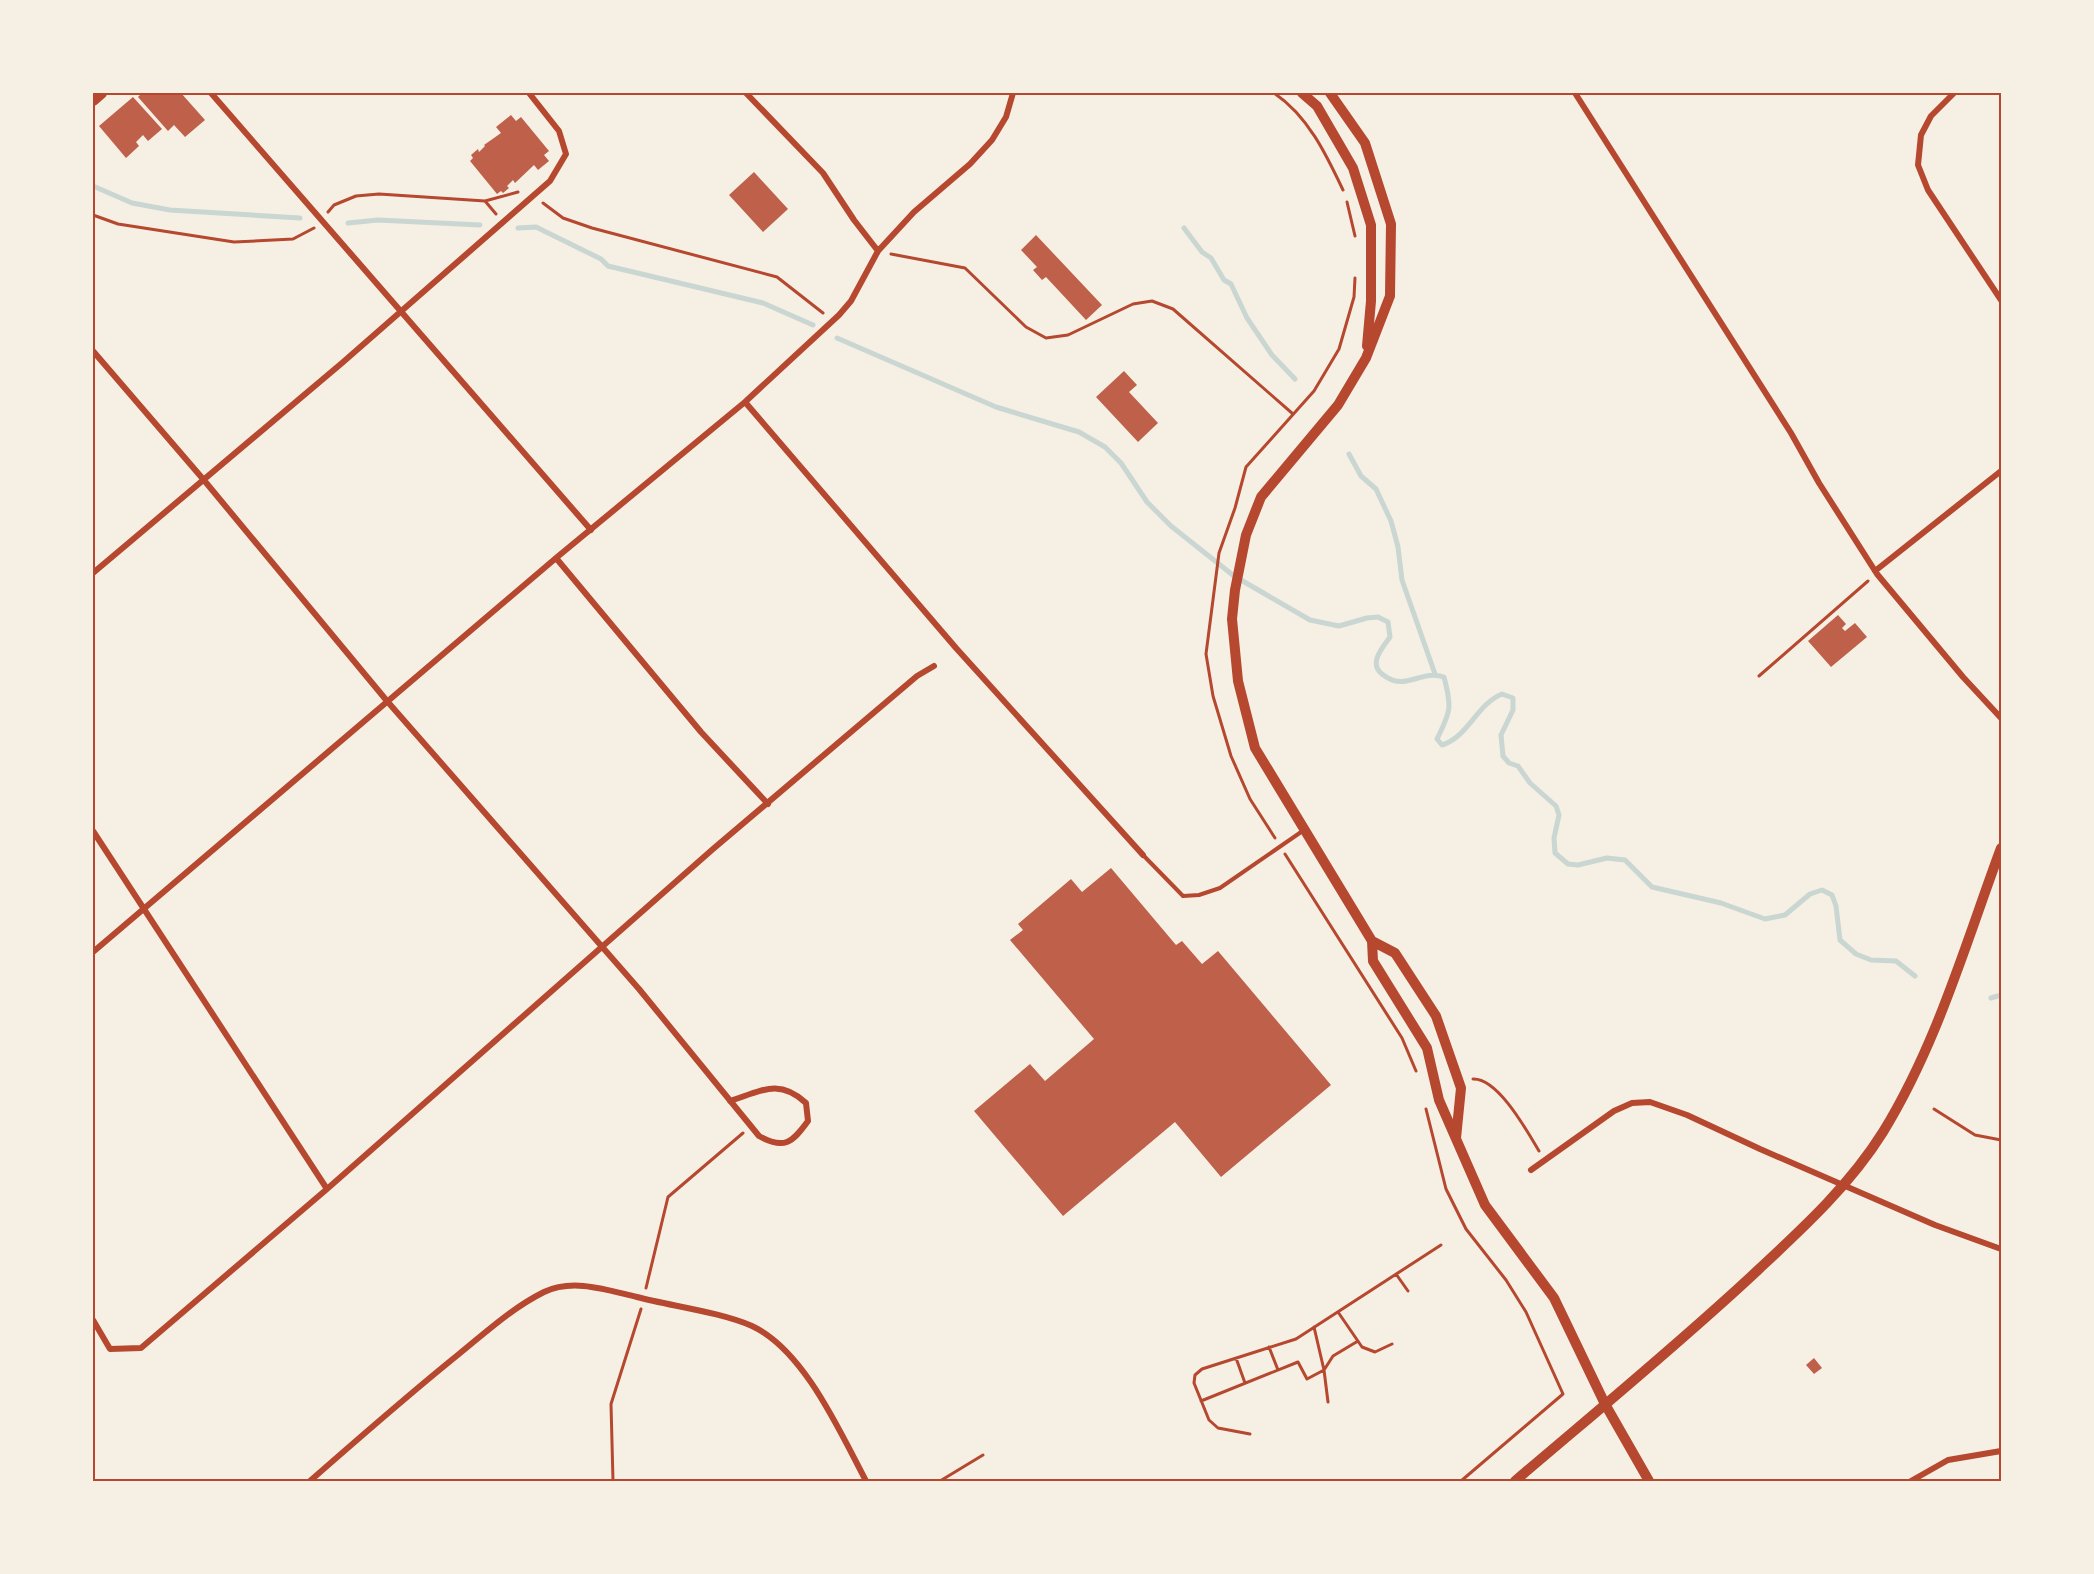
<svg xmlns="http://www.w3.org/2000/svg" width="2094" height="1574" viewBox="0 0 2094 1574" font-family="Rubik,sans-serif">
<style>
.lines{fill:none;stroke-linecap:round;stroke-linejoin:round}
.stream{stroke:#c9d6d2;stroke-width:5}
.building{fill:#bf614a}
.path{stroke:#b5482f;stroke-width:3}
.service{stroke:#b5482f;stroke-width:4}
.minor{stroke:#b5482f;stroke-width:6}
.tertiary{stroke:#b5482f;stroke-width:10}
.secondary{stroke:#b5482f;stroke-width:12}
.neatline{fill:none;stroke:#b5482f;stroke-width:2}
</style>
<rect width="100%" height="100%" fill="#f6efe4"/>
<g class="lines">
<path class="stream" d="M93,186l39,17 38,7 130,8
M348,223l30,-3 102,5
M518,228l18,-1 65,32 7,7 155,37 50,22
M1184,228l18,24 9,6 13,22 7,4 16,34 25,37 23,24
M837,338l159,69 83,25 26,15 16,16 26,39 24,24 63,50 76,44 29,6 28,-8 11,-1 10,5 2,15c-7,10 -22,26 -8,37 23,19 38,-5 62,3 8,30 7,34 -7,62l5,6c26,-8 35,-41 60,-51l11,4v12l-12,25 2,21 6,7 9,3 12,17 26,23 3,9 -5,23 1,15 13,11 10,1 29,-7 18,2 27,27 69,16 44,16 20,-4 25,-21 12,-4 10,5 4,11 4,34 16,14 15,6 25,1 19,15
M1349,454l12,22 15,13 15,32 7,26 4,33 33,94
M1991,998l10,-3"/>
</g>
<path class="building" d="M142,93h39l24,27 -20,17 -11,-12 -6,6 -30,-34z
M133,97l29,32 -14,12 -5,-6 -7,7 3,4 -13,12 -27,-32z
M511,115l5,6 5,-4 28,34 -5,4 5,6 -11,9 -4,-5 -19,18 -2,-3 -6,6 2,2 -6,5 -2,-2 -4,3 -27,-33 3,-3 -2,-3 7,-6 1,3 6,-6 -1,-1 17,-12 -5,-6z
M754,172l34,37 -25,23 -34,-37z
M1036,235l66,70 -16,15 -40,-43 -4,3 -9,-10 4,-3 -16,-17z
M1124,371l13,14 -8,7 29,31 -20,19 -42,-45z
M1838,615l8,9 -4,4 3,3 10,-8 12,14 -36,30 -23,-26z
M1111,868l65,77 6,-4 20,23 16,-13 113,134 -110,92 -46,-55 -112,94 -89,-105 56,-47 15,17 49,-42 -84,-99 13,-10 -5,-6 53,-45 11,13z
M1814,1358l8,10 -8,6 -8,-9z"/>
<g class="lines">
<path class="path" d="M1274,93c34,23 52,61 69,97
M485,201l11,13
M1347,202l8,34
M543,203l20,15 29,10 185,49 46,36
M328,212l6,-7 22,-9 23,-2 106,7 33,-9
M93,215l25,9 116,18 59,-3 21,-11
M891,254l74,14 61,59 20,11 22,-3 65,-31 19,-3 21,8 120,105
M1759,676l109,-95
M1275,838l-25,-39 -19,-43 -18,-60 -7,-42 13,-101 16,-45 11,-41 68,-76 25,-42 15,-52 1,-19
M1285,854l117,184 14,33
M1473,1079c25,-1 54,52 66,72
M1426,1109l20,80 20,40 40,51 20,32 37,82 -102,87
M1934,1109l41,26 26,5
M1396,1274l12,17
M646,1288l22,-91 75,-64
M1338,1312l24,35 13,5 17,-8
M1314,1327l10,43 4,32
M1269,1347l9,23
M1236,1358l9,25
M1201,1401l97,-39 9,17 17,-9 9,-14 25,-15
M1250,1434l-32,-6 -9,-8 -15,-37 1,-8 7,-6 94,-30 145,-94
M613,1481l-2,-77 30,-95
M940,1481l43,-26"/>
<path class="service" d="M1143,855l40,41 16,-1 21,-7 84,-58"/>
<path class="minor" d="M211,93l380,437
M746,93l77,80 31,47 24,31
M1575,93l216,340 28,50 58,91 86,103 38,41
M1954,93l-23,23 -10,19 -3,30 10,25 73,110
M93,351l110,128 184,222 252,288 120,147c25,14 33,7 49,-15l-2,-18c-27,-25 -45,-12 -76,-2
M745,402l211,246 187,207
M556,558l145,174 67,72
M1875,571l126,-100
M93,573l249,-210 208,-182 16,-27 -7,-23 -30,-38
M93,831l234,358
M93,952l463,-394 189,-156 94,-87 12,-14 27,-50 36,-39 56,-48 22,-24 14,-23 7,-24
M1531,1170l83,-59 18,-8 18,-1 37,13 73,34 175,76 66,24
M93,1320l17,29 31,-1 186,-159 386,-340 204,-173 17,-10
M310,1481c49,-43 98,-86 149,-127 27,-22 53,-46 85,-62 29,-14 63,-2 93,5 34,9 83,15 115,29 52,24 88,106 114,155
M1911,1481l37,-21 53,-9"/>
<path class="tertiary" d="M1302,93l15,13 36,62 18,57v76l-4,45
M1330,93l35,50 26,81 -1,72 -24,62 -28,47 -77,92 -15,38 -11,55 -3,29 6,62 17,67 117,193 1,20 54,87 12,52 46,105 69,93 51,106 44,77
M1372,941l23,12 41,63 25,72 -5,50
M1515,1481c82,-70 165,-138 243,-211 45,-42 92,-85 125,-138 54,-88 82,-187 118,-284"/>
<path class="secondary" d="M93,100l8,-7"/>
</g>
<rect width="2094" height="1574" fill="none" stroke="#f6efe4" stroke-width="189"/>
<rect x="94" y="94" width="1906" height="1386" class="neatline"/>
</svg>
